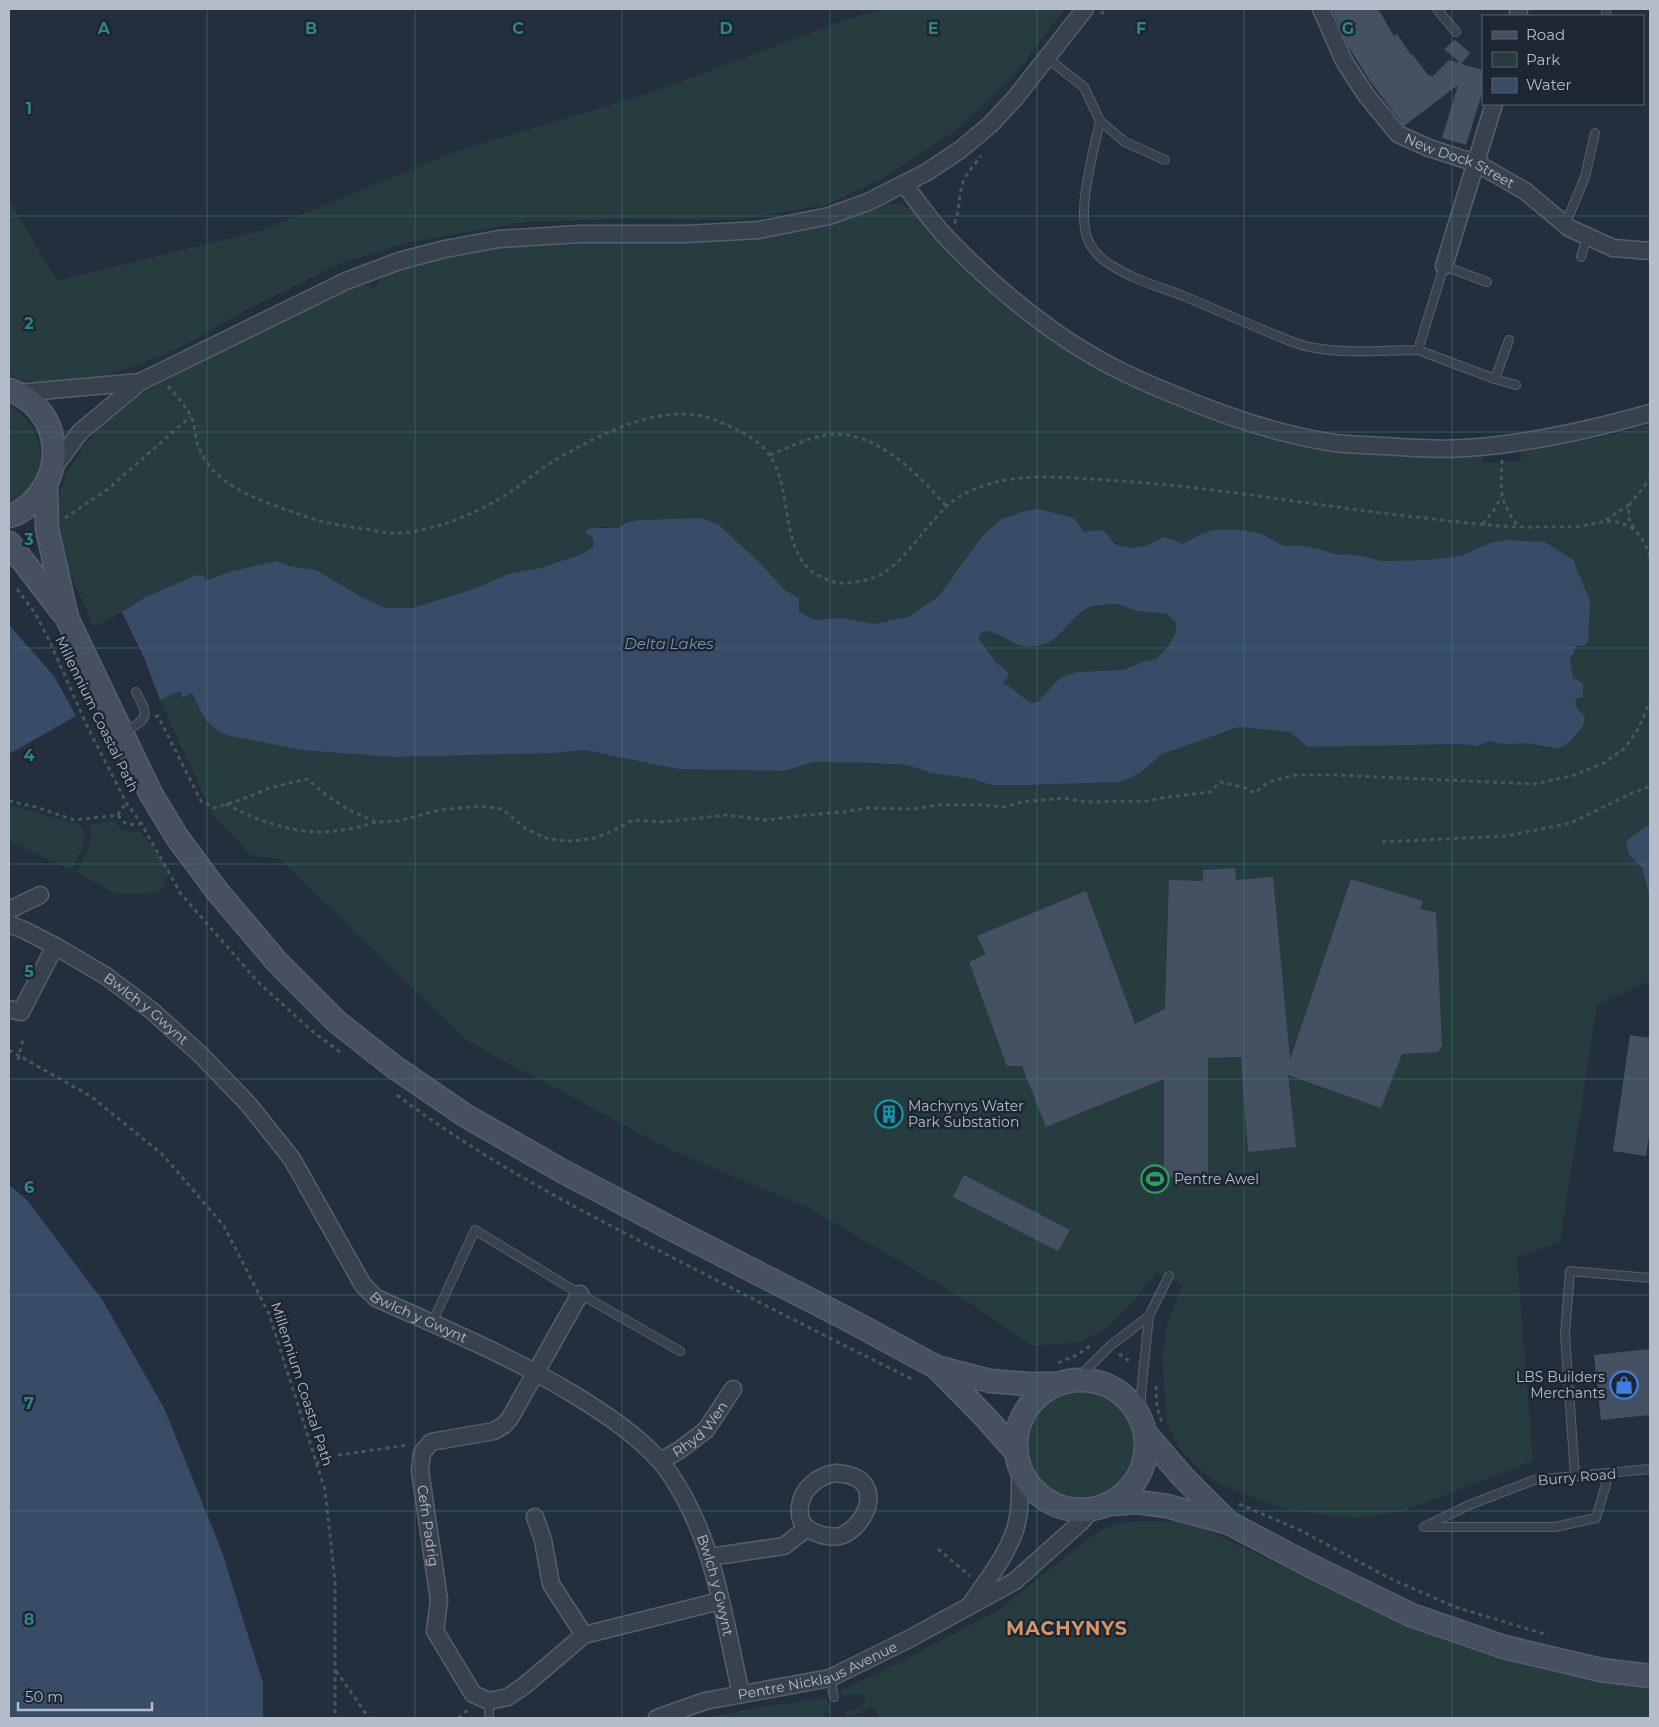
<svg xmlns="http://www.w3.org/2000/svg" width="1659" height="1727" viewBox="0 0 1659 1727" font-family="Montserrat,sans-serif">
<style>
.green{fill:#263c3f}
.water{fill:#394c67;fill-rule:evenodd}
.building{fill:#455162}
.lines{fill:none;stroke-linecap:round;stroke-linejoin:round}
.service-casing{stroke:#565f6c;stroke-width:10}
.minor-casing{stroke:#565f6c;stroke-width:19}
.secondary-casing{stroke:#565f6c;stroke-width:25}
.path{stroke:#44595c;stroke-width:3;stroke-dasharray:4 4;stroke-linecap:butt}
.service{stroke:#38414e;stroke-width:8}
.minor{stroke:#38414e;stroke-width:16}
.secondary{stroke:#465061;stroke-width:22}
.grid{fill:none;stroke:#308480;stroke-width:1;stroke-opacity:0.55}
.labels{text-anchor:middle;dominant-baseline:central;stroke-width:5;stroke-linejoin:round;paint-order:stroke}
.street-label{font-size:14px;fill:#b4bcc9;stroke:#1d2633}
.poi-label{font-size:14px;fill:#b4bcc9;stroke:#1d2633;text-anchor:start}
.water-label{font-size:15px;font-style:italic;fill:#7c92b1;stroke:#1d2633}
.district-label{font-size:19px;font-weight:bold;letter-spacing:1px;fill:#d59563;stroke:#1d2633}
.grid-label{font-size:16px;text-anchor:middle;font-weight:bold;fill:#308480;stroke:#1d2633;stroke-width:5;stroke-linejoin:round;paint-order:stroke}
</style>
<rect width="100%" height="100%" fill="#242f3e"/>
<path class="green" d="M885,9h180l-47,61 -61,60 -77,50 -55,25 -89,15 -116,-1 -95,3 -119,21 -65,20 -101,50 -53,31 -49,21 -51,17 -37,2 -34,-5 -7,-5v-174l48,81 206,-51 194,-79 196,-59 186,-70z
M887,203l13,1 11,6 145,129 236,102 84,14 105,1 2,7 37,-2 3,-9 94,-18 33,-10v403l-3,-1 -17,28 12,14 8,29v84l-53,24 -37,237 -43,15 16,204 -132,51 -46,6 -63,-7 -49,-17 -22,-10 -22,-15 -21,-22 -11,-25 -5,-62 4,-32 16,-43 -25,-13 -30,36 -22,21 -25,13 -48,4 -65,-45 -158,-93 -138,-58 -204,-109 -187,-182 -30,-4 -38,-42 -52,-113 20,-9 12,2 10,22 18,17 12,4 69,14 92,7 162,-4 29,-3 94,19 106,2 30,-9 59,1 34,2 24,8 42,6 18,6h37l93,-3 18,-8 23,-20 77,-27 51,5 18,15 153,-3 15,2 13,-5c19,6 26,1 42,3 6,1 11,4 16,4 18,2 36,-12 38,-30 -6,-6 -10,-10 -9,-19l-6,-41 3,-4 4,-10 -87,-101 -27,12 -34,5 -48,1 -19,-5 -14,-2 -10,1 -19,-6 -16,-3h-19l-24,-13 -59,1 -18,10c-6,-3 -13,-8 -19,-7 -7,1 -12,7 -19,9 -20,5 -33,-4 -47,-16l-14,2 -82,-13 -20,17 -43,60 -31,21 -34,7 -32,-6 -28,2 -15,-9v-13l-14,-8 -27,-29 -39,-36 -17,-7 -63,2 -11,2 -10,6 -18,-1 -6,12 -1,8 -11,7 -42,14 -32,6 -31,14 -65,20h-27l-25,-12 -44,-26 -27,-4 -12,-5 -45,10 -26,9 -10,-5 -52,23 -22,14 -28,15 -29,-65 -7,-31 3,-11 -4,-1 1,-19 9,-28 19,-29 23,-26 28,-21 124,-68 94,-44 20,4 9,-14 60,-19 53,-9 102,-8 132,2 83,-14z
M9,406c39,21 44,78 0,97z
M1118,604l19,7 30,3 8,7 1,11 -8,15 -12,12 -14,3 -19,8 -46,2 -15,5 -24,25 -6,1c-11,-6 -18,-15 -30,-20l6,-11 -11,-9 -19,-25 5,-7h9l27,15 56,-28 15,-10 12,-3z
M9,805l68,19c17,10 0,33 -6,46l-62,-29z
M115,821c5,10 15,12 25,10l29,38 -6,20 -8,4 -39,1 -39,-21 13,-28v-20z
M1024 1446a56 56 0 1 1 112 0a56 56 0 1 1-112 0Z
M1173,1517l17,5 205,98 147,49 108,19v30h-771l-5,-11 -28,11 -1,-6 8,-2 11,-6 1,-8 -6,-2 -18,2v-5l63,-31 95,-50 99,-79c24,-12 47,-10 72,-9z
M826,1698l6,12 -8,2 1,6h-118l54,-11z"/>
<path class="water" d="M1038,509l36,9 10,14 14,-2 7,2 10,12 17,4 14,-2 17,-9 7,1 13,6 18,-10 13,-4h24l22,3 24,13h19l16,3 19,6 10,-1 14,2 19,5 48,-1 34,-5 27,-12 15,-3 40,2 28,18 17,41 -2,41 -4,4 -7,-1 -4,9 -3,5 3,19 10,5v14l-7,2c-1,9 3,12 9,18 -1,10 -5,14 -11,20 -14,17 -24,10 -42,7 -17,-2 -24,3 -43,-3l-13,5 -15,-2 -153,3 -18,-15 -51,-5 -77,27 -23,20 -18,8 -93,3h-37l-18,-6 -42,-6 -24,-8 -34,-2 -59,-1 -30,9 -106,-2 -94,-19 -29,3 -162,4 -92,-7 -70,-14 -11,-4 -10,-8 -8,-10 -10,-21 -9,5 -3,-7 -20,9 -15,-40 -23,-48 22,-14 52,-23 7,1 4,4 25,-9 45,-10 12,5 27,4 44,26 25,12h27l65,-20 31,-14 32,-6 42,-14 11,-7 1,-8 -9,-7 4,-4h29l10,-6 11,-2 63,-2 17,7 39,36 27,29 14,8v13l15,9 28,-2 32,6 34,-7 31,-21 43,-60 20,-17 20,-7zM1118,604l19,7 30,3 8,7 1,11 -8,15 -12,12 -14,3 -19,8 -46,2 -15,5 -8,7 -16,18 -6,1c-11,-6 -18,-15 -29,-20l4,-5 1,-6 -11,-9 -19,-25 5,-7c20,-1 29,20 54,15 26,-5 32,-30 54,-39 8,-3 18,-2 27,-3z
M9,625l45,51 22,40 -67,38z
M1647,826l3,1v70l-8,-29 -13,-14 -3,-13z
M9,1185l18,15 76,101 62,109 56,139 42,134v35h-254z"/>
<path class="building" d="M1332,9h46l16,27 3,-2 14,21 1,-1 17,22 1,-1 2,2 17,-17 11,3 -16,-14 11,-9 15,13 -9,11 22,6v20l-17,55 -24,-7 16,-53 -54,41 -32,-42 -14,-22 -10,-16z
M1235,868l1,12 37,-3 17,183 61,-181 72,22 -3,8 16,3 6,135 -5,5 -35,2 -21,54 -93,-33 8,72 -48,5 -7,-95 -33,1v119h-44v-98l-118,48 -24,-61h-15l-38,-104 17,-8 -9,-18 109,-45 49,133 30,-15 4,-129 34,1v-11z
M1630,1035l20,3v91l-4,27 -33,-5z
M964,1175l106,55 -12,21 -105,-54z
M1650,1349v66l-49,5 -7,-65z"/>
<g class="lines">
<g class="service-casing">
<path id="service" d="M1437,9l19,23
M1605,16l2,-7
M1047,58l37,29 16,34 25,21 40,18
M1100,121c-6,30 -26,96 -10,123 5,9 12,16 21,21 21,14 46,21 70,30 29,12 58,25 87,37 15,6 31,14 47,16 33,6 69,2 103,2
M1565,225l20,-48 10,-44
M1581,257l6,-20
M1487,282l-43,-16 -26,84 77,29
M1509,340l-14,39 21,6
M124,732c24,-14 26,-14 12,-40
M432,1323l43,-93 105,64 100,57
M1076,1380l34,-34 39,-30
M1141,1419v-25l8,-78 20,-40
M1575,1476l-10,-142 5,-63 80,7
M1424,1527l45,-22 65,-25 116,-11
M1428,1527h127l41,-9 13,-44
M830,1678l4,19
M489,1701v17"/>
</g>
<g class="minor-casing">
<g id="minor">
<path id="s1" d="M1321,9l23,52 22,34 32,39 31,14 47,15 49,28 44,37 44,20 37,3"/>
<path d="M1518,16l1,-7"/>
<path d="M904,184c13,17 26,36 41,52 49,52 116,107 180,137 16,8 33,15 50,22 52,22 104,40 160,48 17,2 34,2 50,3 27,2 54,4 80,2 63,-4 125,-18 185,-35"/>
<path d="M1444,266l50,-162"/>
<path d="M18,393l122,-11"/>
<path d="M54,467l26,-35 60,-50 206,-101 53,-20 46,-12 54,-10 81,-5h106l73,-4 70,-14 39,-14 59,-30 33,-22 30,-25 26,-28 69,-88"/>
<path d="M9,910l31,-15"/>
<path id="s2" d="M9,924l15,6 31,16 51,30 45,34 51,46 47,49 43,54 71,126 13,13c67,30 134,58 197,96 31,19 63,40 87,67 9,10 18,25 25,38 32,59 41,130 56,195"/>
<path d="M9,1009l12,3 34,-66"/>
<path id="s3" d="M580,1294l-70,124 -6,7 -10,6 -63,11 -9,11 -2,18 19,129 -4,31 38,63 16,7 19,-4 16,-11 60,-51 136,-34"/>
<path id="s4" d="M661,1461l20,-12 25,-19 27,-41"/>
<path d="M836,1473c9,1 18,2 25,8 18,17 0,46 -18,54 -9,4 -25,0 -33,-5 -17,-10 -11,-35 2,-46 7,-6 15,-10 24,-11z"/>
<path d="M535,1517l8,23 8,44 33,51"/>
<path d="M710,1557l74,-11 23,-18"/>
<path d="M971,1604c15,-23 35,-47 44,-74 6,-19 5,-41 5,-62"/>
<path id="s5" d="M657,1718l48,-17 125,-23 79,-39 106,-58 66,-59 10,-12"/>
</g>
</g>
<g class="secondary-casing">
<path id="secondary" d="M9,390c46,15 59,71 28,107 -7,8 -18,17 -28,19
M46,488l1,41 20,89 84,176 26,43 40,54 61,72 59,59 56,44 73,50 98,56 108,57 181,93 83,45 54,14 37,3h31
M9,543l54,70
M937,1368l49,50 30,34
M1016 1445a65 65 0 1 1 130 0a65 65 0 1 1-130 0Z
M1145,1433l38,44 45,45
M1110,1504l27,-2 30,4 62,17 80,42 102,50 93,32 97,23 49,6"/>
</g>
<path class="path" d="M1101,14l5,-5
M954,223c6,-8 4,-32 10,-43 4,-9 11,-16 17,-24
M168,386c9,11 20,22 25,35 1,2 3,16 3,18 3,12 8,20 16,30 23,25 61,36 92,47 20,7 39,10 60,13 11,1 23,5 34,4 37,-2 75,-18 106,-37 18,-11 32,-25 50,-35 12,-8 25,-14 38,-21 29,-14 59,-26 91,-26 16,0 28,4 42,10 16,7 33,16 43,29 27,35 9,103 53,124 9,4 15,7 25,6 11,-1 24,-3 34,-8 27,-14 48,-55 73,-74 15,-11 31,-16 48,-20 34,-7 70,-3 104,-1 111,6 219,28 329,39 34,4 70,9 104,8 12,0 24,0 35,0 18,-1 33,-10 51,-3 15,6 21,18 26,33
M770,455c20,-8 43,-20 65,-21 45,0 85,42 112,73
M1502,460c-1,32 -4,39 16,66
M65,518l43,-29 82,-72
M1606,520l24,-16
M1483,524l13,-17 5,-10
M1634,528l-6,-12 2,-12 20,-25
M17,589l18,24 14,27 38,86 40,78 14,19 40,71 77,88 54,49 28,21
M155,717l3,-1 43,85 14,7 36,-12 18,-8 38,-9 22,18 22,14 25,11 22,-1 42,-11 40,-4 22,3 24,20 22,10 20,2 15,-1 15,-3 20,-9 15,-8 30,2 63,-7 41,5 39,-5 37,-3 24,-4 46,1 25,-4h43l23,2 17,-5 42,-4 22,4 62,-1 20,-4 43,-5 10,-10 26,6 8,5 15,-11 26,-7h41l198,9 41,-9 29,-12 21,-15 13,-19 12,-28
M9,801l27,6 38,13 44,-5 3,-6 6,-5
M226,804c25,14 63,28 92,28 19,0 40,-4 58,-10
M118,815c6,10 11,10 22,9
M1382,842l124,-6 65,-13 59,-29 20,-8
M9,1050l83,47 71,58 61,71 45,88 56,176 10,91v137
M18,1060l5,-21
M397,1095c90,68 190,119 290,170 76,39 151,78 227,115
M1119,1354l13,9
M1058,1363l19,-8 13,-9
M1156,1386l1,22 5,14
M316,1464l11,-7 5,-1 76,-11
M1239,1504l63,27 87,47 66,29 93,28
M938,1549l32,27
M336,1671l33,47
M458,1718l11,-9"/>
<use href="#service" class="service"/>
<use href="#minor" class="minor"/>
<use href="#secondary" class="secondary"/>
</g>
<path class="grid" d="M207,9v1709M415,9v1709M622,9v1709M830,9v1709M1037,9v1709M1244,9v1709M1452,9v1709M9,216h1641M9,432h1641M9,648h1641M9,864h1641M9,1079h1641M9,1295h1641M9,1511h1641"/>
<defs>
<g id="building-ring" transform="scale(1.4375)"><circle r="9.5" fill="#1d2633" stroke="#0f9aa8" stroke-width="1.5"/><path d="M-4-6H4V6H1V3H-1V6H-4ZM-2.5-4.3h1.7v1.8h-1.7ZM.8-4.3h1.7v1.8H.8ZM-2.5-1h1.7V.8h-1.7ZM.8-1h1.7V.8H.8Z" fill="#0f9aa8"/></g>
<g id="stadium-ring" transform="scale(1.4375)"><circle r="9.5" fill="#1d2633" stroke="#2e9e5b" stroke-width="1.5"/><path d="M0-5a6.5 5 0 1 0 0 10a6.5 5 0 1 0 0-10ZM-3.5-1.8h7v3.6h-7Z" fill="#2e9e5b"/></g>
<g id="shop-ring" transform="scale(1.4375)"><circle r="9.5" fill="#1d2633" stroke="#3f7fe0" stroke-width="1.5"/><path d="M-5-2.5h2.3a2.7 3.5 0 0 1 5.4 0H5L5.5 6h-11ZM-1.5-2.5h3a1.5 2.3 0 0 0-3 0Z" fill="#3f7fe0"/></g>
</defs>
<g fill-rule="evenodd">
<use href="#building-ring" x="889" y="1114"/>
<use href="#stadium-ring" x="1155" y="1179"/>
<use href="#shop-ring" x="1624" y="1385"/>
</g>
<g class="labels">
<g class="street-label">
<text stroke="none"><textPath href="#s1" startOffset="215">New Dock Street</textPath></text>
<text transform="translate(97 714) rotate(64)">Millennium Coastal Path</text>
<text stroke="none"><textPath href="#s2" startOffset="162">Bwlch y Gwynt</textPath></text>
<text stroke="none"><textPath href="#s2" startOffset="582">Bwlch y Gwynt</textPath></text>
<text transform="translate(302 1384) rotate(72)">Millennium Coastal Path</text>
<text stroke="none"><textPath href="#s4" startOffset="51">Rhyd Wen</textPath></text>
<text transform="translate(1577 1477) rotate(-5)">Burry Road</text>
<text stroke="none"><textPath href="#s3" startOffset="315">Cefn Padrig</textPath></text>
<text stroke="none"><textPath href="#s2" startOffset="1002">Bwlch y Gwynt</textPath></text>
<text stroke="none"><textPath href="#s5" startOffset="168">Pentre Nicklaus Avenue</textPath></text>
</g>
<g class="poi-label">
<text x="908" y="1106">Machynys Water<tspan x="908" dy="16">Park Substation</tspan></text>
<text x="1174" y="1179">Pentre Awel</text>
<text x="1605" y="1377" text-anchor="end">LBS Builders<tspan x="1605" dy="16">Merchants</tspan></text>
</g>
<g class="water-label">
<text x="669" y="643">Delta Lakes</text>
</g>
<g class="district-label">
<text x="1067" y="1628">MACHYNYS</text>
</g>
</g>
<g class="grid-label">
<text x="104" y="34">A</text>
<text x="311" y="34">B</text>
<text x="518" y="34">C</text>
<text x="726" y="34">D</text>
<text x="933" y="34">E</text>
<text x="1141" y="34">F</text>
<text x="1348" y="34">G</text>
<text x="29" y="114">1</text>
<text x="29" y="329">2</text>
<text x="29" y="545">3</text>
<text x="29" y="761">4</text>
<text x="29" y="977">5</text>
<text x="29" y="1193">6</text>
<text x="29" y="1409">7</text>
<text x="29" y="1625">8</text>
</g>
<rect width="1659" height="1727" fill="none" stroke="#b4bcc9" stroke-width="20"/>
<rect x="1482" y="15" width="162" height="90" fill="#1d2633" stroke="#59626f"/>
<rect x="1492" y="31" width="25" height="8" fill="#465061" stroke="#59626f"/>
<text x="1526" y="40" font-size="15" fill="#b4bcc9">Road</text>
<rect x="1492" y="52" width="25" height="15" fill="#263c3f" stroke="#59626f"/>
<text x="1526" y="65" font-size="15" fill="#b4bcc9">Park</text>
<rect x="1492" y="78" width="25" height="15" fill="#394c67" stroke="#59626f"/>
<text x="1526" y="90" font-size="15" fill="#b4bcc9">Water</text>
<path d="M18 1702v8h134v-8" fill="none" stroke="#b4bcc9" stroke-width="2.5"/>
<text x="25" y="1702" font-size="15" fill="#b4bcc9" stroke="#1d2633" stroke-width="4" paint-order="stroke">50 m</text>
</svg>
